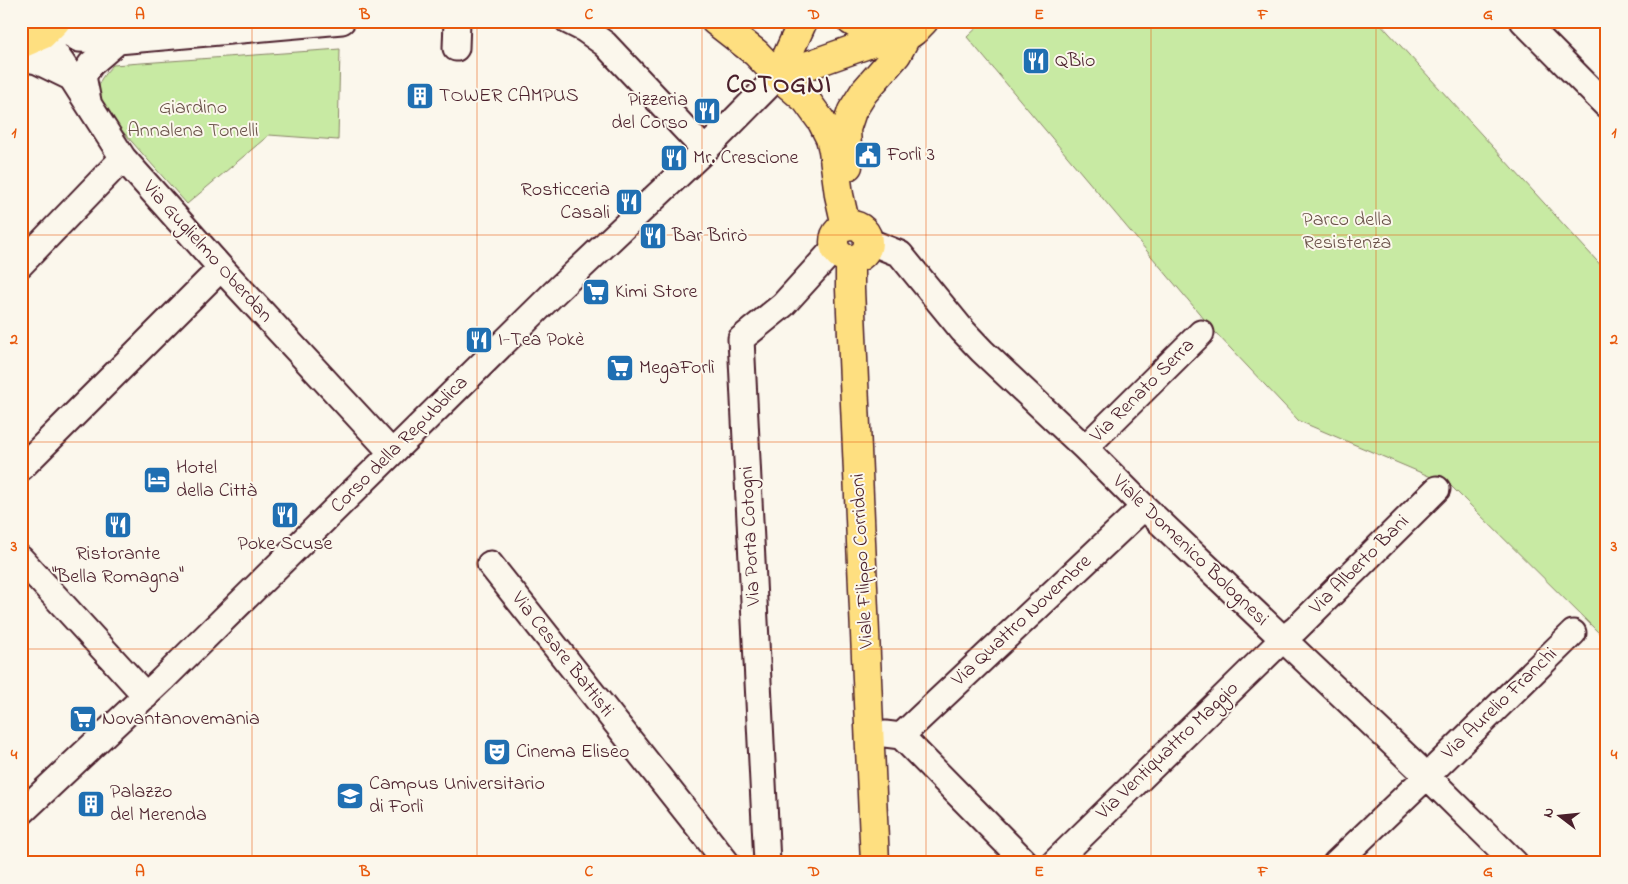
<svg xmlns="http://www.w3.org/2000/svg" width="1628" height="884" viewBox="0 0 1628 884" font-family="'Indie Flower',sans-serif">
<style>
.park{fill:#c8eaa3;stroke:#898467}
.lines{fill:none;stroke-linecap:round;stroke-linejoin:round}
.minor-casing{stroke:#4a1f2b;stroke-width:29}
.major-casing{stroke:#4a1f2b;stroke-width:31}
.minor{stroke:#fbf7ec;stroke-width:25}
.major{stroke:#fedf80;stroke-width:28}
.grid{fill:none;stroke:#e8590c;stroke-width:1;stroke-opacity:0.55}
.labels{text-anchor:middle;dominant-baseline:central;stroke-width:4;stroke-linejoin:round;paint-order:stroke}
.poi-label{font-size:20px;fill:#4a1f2b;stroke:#fbf7ec;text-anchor:start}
.park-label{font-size:20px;fill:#6a5249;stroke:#fbf7ec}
.street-label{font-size:20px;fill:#4a1f2b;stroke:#fbf7ec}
.district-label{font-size:25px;font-weight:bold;letter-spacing:1px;fill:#4a1f2b;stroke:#fbf7ec}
.neatline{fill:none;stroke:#e8590c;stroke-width:2}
.grid-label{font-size:16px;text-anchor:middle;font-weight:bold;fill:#e8590c}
</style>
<rect width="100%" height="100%" fill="#fbf7ec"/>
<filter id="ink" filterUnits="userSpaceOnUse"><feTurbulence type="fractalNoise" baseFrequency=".02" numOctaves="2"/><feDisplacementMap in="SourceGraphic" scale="10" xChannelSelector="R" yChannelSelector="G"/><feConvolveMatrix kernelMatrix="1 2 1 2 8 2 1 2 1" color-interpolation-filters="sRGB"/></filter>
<g filter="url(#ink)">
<path class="park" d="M984,21h394l229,251v369l-157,-156 -151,-64 -84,-89 -248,-295z
M340,49l-2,91 -69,-5 -82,69 -85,-96c-5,-24 -6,-25 11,-43z"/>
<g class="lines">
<g class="minor-casing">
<path id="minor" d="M568,21l16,8 21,15 100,106
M1523,21l84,85
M54,24l25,15 39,2
M42,35l20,28 61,95 98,110 171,185
M456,48l1,-27
M21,58l16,3 33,16
M88,101l-5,-25 8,-12 27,-23 224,-20
M868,241l32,13 63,77 19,20 103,97 59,59 283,269 88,87
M21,264l102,-106
M1085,448l116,-115
M21,468l200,-200
M21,559l125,137
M490,564l237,299
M885,734l16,2 125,127
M901,736l243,-229
M21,813l141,-133 391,-386 152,-144 73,-74
M767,863l-26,-524 42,-34 49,-54 3,-2
M1054,863l228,-223 14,-11 141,-140
M1336,863l91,-87 146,-143"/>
</g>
<g class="major-casing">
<path id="major" d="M715,21l41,32 22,23 28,24 16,22 8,16 3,12 6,45 7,31
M851,21c16,10 35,23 55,15 7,-2 13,-10 18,-15
M21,44l21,-9 14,-14
M778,76l107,-38
M778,76l25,-55
M848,166l-2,-37 6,-18 12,-19 33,-38 9,-17
M834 242a17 17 0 1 1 34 0a17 17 0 1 1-34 0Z
M850,260v29l25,574"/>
</g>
<use href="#minor" class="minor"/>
<use href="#major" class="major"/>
</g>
</g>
<path class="grid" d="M252,21v842M477,21v842M702,21v842M926,21v842M1151,21v842M1376,21v842M21,235h1586M21,442h1586M21,649h1586"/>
<defs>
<g id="restaurant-square" transform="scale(1.4375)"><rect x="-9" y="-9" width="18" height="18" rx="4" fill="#1f6fb2" stroke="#fbf7ec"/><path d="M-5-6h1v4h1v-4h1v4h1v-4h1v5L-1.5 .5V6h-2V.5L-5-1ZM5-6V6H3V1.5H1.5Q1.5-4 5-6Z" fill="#fff"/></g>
<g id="building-square" transform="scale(1.4375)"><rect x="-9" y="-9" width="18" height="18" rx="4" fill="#1f6fb2" stroke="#fbf7ec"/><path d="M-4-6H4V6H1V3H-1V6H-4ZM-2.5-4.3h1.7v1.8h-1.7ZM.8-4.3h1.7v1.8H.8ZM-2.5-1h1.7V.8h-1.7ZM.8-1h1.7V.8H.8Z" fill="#fff"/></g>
<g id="civic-square" transform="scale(1.4375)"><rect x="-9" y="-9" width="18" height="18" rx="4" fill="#1f6fb2" stroke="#fbf7ec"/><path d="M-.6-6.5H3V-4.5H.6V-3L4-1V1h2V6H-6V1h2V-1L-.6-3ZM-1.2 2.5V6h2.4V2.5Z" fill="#fff"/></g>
<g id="supermarket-square" transform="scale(1.4375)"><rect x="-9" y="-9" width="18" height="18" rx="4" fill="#1f6fb2" stroke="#fbf7ec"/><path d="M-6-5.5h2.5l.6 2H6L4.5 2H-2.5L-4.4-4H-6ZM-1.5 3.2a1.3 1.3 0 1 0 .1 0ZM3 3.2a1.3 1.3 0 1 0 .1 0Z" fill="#fff"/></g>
<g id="hotel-square" transform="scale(1.4375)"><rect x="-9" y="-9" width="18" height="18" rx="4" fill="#1f6fb2" stroke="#fbf7ec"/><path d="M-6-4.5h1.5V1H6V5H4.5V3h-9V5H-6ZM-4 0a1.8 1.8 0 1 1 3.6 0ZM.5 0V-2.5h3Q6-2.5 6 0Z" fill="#fff"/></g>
<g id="theatre-square" transform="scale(1.4375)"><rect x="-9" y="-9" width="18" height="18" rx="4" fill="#1f6fb2" stroke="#fbf7ec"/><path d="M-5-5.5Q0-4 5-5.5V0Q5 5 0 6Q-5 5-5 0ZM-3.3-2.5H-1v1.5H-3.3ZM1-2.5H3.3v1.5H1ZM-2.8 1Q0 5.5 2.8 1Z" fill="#fff"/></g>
<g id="university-square" transform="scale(1.4375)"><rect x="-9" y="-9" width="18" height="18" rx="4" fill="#1f6fb2" stroke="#fbf7ec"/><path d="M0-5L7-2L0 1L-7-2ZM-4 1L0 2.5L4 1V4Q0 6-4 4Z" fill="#fff"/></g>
</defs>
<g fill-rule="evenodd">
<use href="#restaurant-square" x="1036" y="61"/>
<use href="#building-square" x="420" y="96"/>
<use href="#restaurant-square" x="707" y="111"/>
<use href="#civic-square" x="868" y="155"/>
<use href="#restaurant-square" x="674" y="158"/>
<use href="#restaurant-square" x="629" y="202"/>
<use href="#restaurant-square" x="653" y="236"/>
<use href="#supermarket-square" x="596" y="292"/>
<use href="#restaurant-square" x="479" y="340"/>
<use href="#supermarket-square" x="620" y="368"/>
<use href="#hotel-square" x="157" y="480"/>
<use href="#restaurant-square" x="285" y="515"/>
<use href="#restaurant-square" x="118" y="525"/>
<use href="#supermarket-square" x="83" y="719"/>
<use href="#theatre-square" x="497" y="752"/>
<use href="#university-square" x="350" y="796"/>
<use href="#building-square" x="91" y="804"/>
</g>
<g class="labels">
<g class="poi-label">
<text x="1055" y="61">QBio</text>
<text x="439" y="96">TOWER CAMPUS</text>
<text x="688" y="100" text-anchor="end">Pizzeria<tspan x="688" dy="23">del Corso</tspan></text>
<text x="887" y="155">Forlì 3</text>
<text x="693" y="158">Mr. Crescione</text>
<text x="610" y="190" text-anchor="end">Rosticceria<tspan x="610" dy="23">Casali</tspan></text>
<text x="672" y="236">Bar Brirò</text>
<text x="615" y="292">Kimi Store</text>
<text x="498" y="340">I-Tea Pokè</text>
<text x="639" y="368">MegaForlì</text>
<text x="176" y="468">Hotel<tspan x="176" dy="23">della Città</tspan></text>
<text x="285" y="544" text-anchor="middle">Poke Scuse</text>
<text x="118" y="554" text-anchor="middle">Ristorante<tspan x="118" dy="23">"Bella Romagna"</tspan></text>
<text x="102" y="719">Novantanovemania</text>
<text x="516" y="752">Cinema Eliseo</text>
<text x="369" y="784">Campus Universitario<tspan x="369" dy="23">di Forlì</tspan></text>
<text x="110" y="792">Palazzo<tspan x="110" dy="23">del Merenda</tspan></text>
</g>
<g class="park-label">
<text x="193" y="108">Giardino<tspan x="193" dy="23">Annalena Tonelli</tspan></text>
<text x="1347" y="220">Parco della<tspan x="1347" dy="23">Resistenza</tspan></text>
</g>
<g class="street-label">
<text transform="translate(207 252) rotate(48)">Via Guglielmo Oberdan</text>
<text transform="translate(1143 391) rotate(-45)">Via Renato Serra</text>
<text transform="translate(400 445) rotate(-45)">Corso della Repubblica</text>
<text transform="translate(751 536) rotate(-93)">Via Porta Cotogni</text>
<text transform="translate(1190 551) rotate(44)">Viale Domenico Bolognesi</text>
<text transform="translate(863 561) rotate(-93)">Viale Filippo Corridoni</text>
<text transform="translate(1360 565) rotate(-45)">Via Alberto Bani</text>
<text transform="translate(1022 621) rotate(-43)">Via Quattro Novembre</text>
<text transform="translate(562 655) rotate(52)">Via Cesare Battisti</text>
<text transform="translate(1500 704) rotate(-44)">Via Aurelio Franchi</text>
<text transform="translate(1168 751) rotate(-44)">Via Ventiquattro Maggio</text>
</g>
<g class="district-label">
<text x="779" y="86">COTOGNI</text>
</g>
</g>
<rect width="1628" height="884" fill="none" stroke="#fbf7ec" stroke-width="55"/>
<g transform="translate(1560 816) rotate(286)" stroke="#fbf7ec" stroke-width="4" paint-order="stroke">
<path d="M0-4L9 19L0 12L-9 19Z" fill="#4a1f2b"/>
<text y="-8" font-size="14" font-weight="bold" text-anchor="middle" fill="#4a1f2b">N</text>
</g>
<rect x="28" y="28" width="1572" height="828" class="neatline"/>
<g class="grid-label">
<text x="140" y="19">A</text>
<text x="365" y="19">B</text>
<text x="589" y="19">C</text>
<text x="814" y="19">D</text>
<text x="1039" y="19">E</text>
<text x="1263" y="19">F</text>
<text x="1488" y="19">G</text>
<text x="14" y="137">1</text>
<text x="1614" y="137">1</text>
<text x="14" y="344">2</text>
<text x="1614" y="344">2</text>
<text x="14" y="551">3</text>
<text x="1614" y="551">3</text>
<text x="14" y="759">4</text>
<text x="1614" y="759">4</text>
<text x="140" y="876">A</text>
<text x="365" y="876">B</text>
<text x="589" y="876">C</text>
<text x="814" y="876">D</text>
<text x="1039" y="876">E</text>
<text x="1263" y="876">F</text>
<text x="1488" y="876">G</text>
</g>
</svg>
